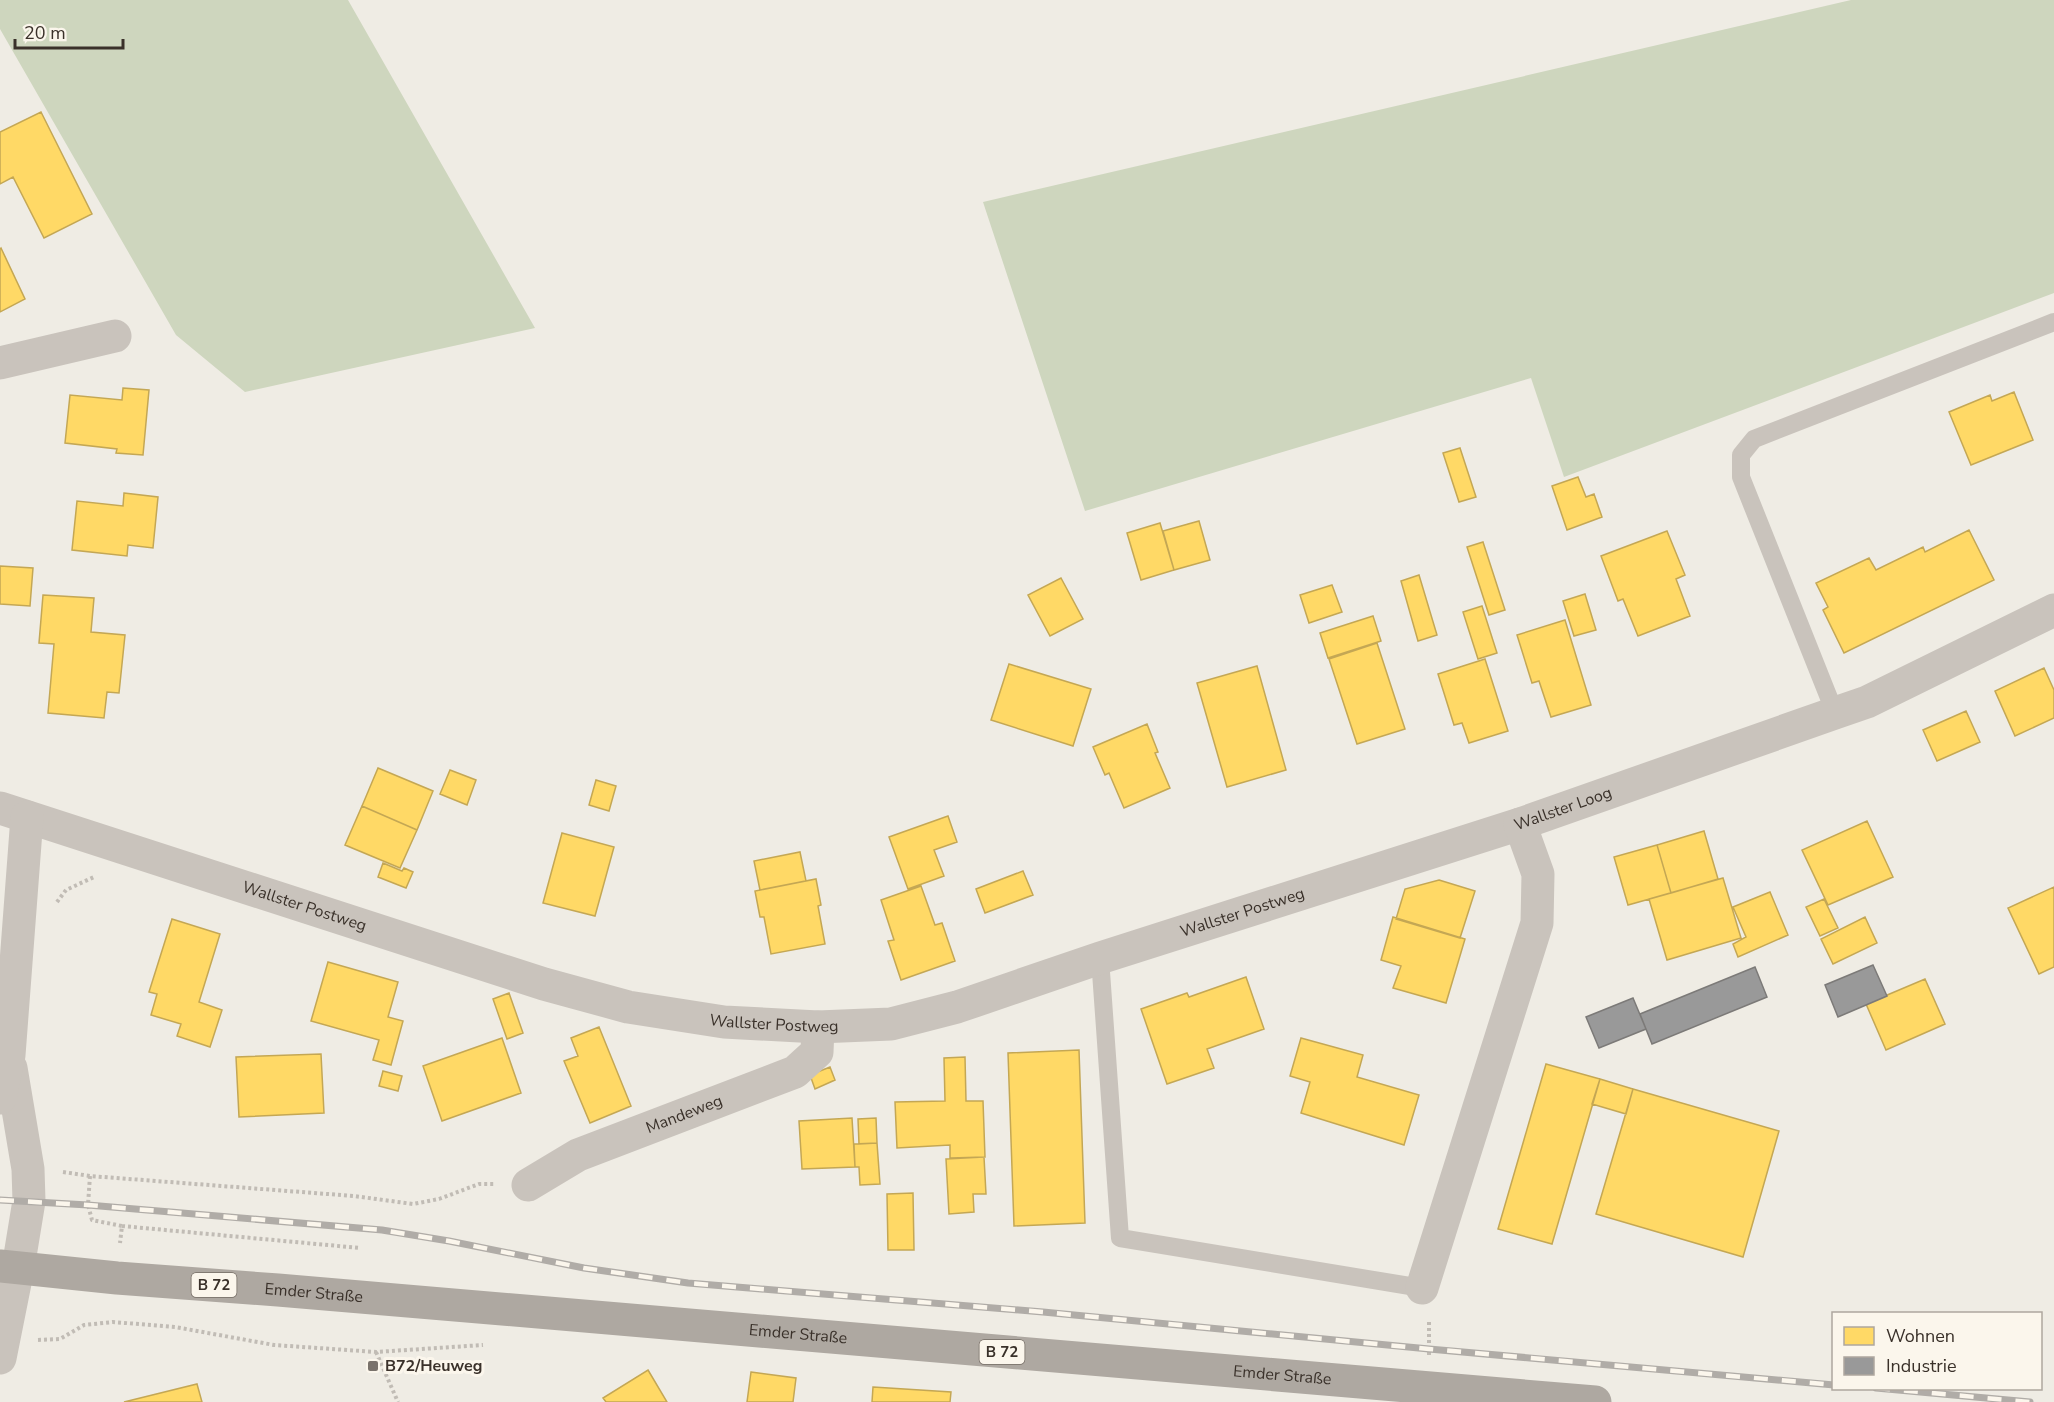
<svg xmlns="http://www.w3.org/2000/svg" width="2054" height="1402" viewBox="0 0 2054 1402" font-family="'Nunito Sans',sans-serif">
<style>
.green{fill:#ced6be}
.homes{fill:#ffd966;stroke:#c4a754;stroke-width:1.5}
.industry{fill:#999;stroke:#7c7a78;stroke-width:1.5}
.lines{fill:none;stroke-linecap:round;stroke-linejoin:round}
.path{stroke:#c1bcb5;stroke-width:4;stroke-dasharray:3 3;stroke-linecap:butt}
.service{stroke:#c9c3bc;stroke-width:18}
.minor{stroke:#c9c3bc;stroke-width:33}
.tertiary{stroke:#c9c3bc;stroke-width:33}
.primary{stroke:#aea8a1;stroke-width:33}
.rail-casing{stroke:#b0aca7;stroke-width:7}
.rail{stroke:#fbf6ec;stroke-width:4.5;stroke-dasharray:14;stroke-linecap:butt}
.poi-dot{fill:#79726b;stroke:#fbf6ec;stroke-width:2}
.labels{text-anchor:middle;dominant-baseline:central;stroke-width:6;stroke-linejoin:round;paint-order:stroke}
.shield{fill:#fbf6ec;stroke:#746c64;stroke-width:1.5}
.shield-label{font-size:15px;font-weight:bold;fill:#3a312a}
.street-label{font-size:16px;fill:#3a312a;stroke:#fbf6ec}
.poi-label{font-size:16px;font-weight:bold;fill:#3a312a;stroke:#fbf6ec;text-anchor:start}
</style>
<rect width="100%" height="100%" fill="#efece4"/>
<path class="green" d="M0,0h348l187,328 -290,64 -69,-57 -176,-306z
M1851,0h203v293l-490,184 -33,-99 -446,133 -102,-309z"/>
<path class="homes" d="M41,112l51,102 -48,24 -31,-61 -13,7v-52z
M1,248l24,51 -25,13v-63z
M123,388l26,2 -6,65 -27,-2 1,-4 -52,-6 5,-48 52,5z
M2014,392l19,48 -62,25 -22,-53 41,-17 2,6z
M1460,448l16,49 -17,5 -16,-49z
M1578,477l8,20 8,-3 8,23 -35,13 -15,-44z
M124,493l34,4 -5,51 -25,-3 -1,11 -55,-6 5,-49 46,5z
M1199,521l11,39 -36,10 -11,-39z
M1160,523l14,47 -33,10 -14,-47z
M1969,530l25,50 -150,73 -21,-43 5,-3 -12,-24 53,-25 7,12 47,-23 2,5z
M1667,531l18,44 -9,4 14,37 -52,20 -15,-37 -5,2 -17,-45z
M1483,542l22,68 -16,5 -22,-68z
M0,566l33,2 -3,38 -30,-2z
M1419,575l18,60 -19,6 -17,-60z
M1061,578l22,41 -33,17 -22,-41z
M1332,585l10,27 -33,11 -9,-28z
M1585,594l11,36 -22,6 -11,-35z
M43,595l51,3 -3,34 34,3 -6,58 -12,-1 -3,26 -56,-5 6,-69 -15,-1z
M1482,606l15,47 -19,6 -15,-47z
M1373,616l8,25 -53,17 -8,-25z
M1565,620l26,85 -40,12 -12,-36 -7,2 -15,-48z
M1377,643l28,86 -48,15 -28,-85z
M1485,659l23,72 -39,12 -7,-20 -8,2 -16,-51z
M1009,664l82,25 -18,57 -82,-26z
M1257,666l29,104 -59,17 -30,-104z
M2044,668l10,22v28l-39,18 -20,-45z
M1966,711l14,31 -43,19 -14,-31z
M1147,724l11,28 -3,1 15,35 -46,20 -15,-35 -4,2 -12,-28z
M378,768l55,23 -16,39 -55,-24z
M450,770l26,10 -9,25 -27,-11z
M596,780l20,6 -7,25 -20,-6z
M362,806l55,24 -17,38 -55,-23z
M948,816l9,26 -23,8 10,26 -36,13 -19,-52z
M1867,821l26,56 -65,28 -26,-55z
M1704,831l14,48 -47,14 -14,-48z
M562,833l52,14 -19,69 -52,-13z
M1657,845l14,48 -43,12 -14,-48z
M800,852l6,29 -46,9 -6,-29z
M383,863l19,8 2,-3 9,4 -7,16 -28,-11z
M1023,871l10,24 -48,18 -9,-24z
M1723,878l18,60 -74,22 -18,-61z
M816,879l5,26 -3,1 7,38 -54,10 -7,-37h-4l-5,-26z
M1439,880l36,11 -15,47 -64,-19 9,-30z
M921,886l14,39 7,-2 13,38 -54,19 -13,-39 6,-1 -13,-40z
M2054,887v80l-15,7 -31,-66z
M1770,892l18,43 -50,22 -5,-13 13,-7 -13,-30z
M1824,899l14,29 -18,8 -14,-29z
M1393,917l72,22 -19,64 -53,-15 8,-22 -20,-6z
M1865,917l12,26 -44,21 -12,-25z
M172,919l48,15 -21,68 23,8 -12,37 -33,-11 4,-12 -30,-9 6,-21 -8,-2z
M328,962l70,20 -10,35 15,4 -12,44 -18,-5 6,-20 -68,-19z
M1246,977l18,52 -57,20 7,19 -47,16 -26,-75 46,-16 2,4z
M1925,979l20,45 -59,26 -20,-46z
M509,993l14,40 -16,6 -14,-40z
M599,1027l32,79 -41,17 -26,-62 14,-5 -7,-18z
M502,1038l19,55 -79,28 -19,-55z
M1301,1038l62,17 -6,22 62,18 -15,50 -103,-32 9,-31 -20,-6z
M1079,1050l6,173 -71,3 -6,-173z
M321,1054l3,59 -85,4 -3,-60z
M965,1057l1,44h17l2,56 -35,1v-13l-53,3 -2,-46 50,-1 -1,-43z
M1546,1064l54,15 -48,165 -54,-15z
M830,1067l5,13 -20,9 -5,-14z
M383,1071l19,5 -4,15 -19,-5z
M1600,1079l33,10 -7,25 -34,-10z
M1633,1089l146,42 -36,126 -147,-43z
M852,1118l3,49 -53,2 -3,-48z
M876,1118l1,25 -18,1 -1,-25z
M877,1143l3,41 -20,1 -1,-18h-4l-1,-23z
M984,1157l2,37h-13l1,18 -25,2 -3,-55z
M913,1193l1,57h-26l-1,-56z
M648,1370l19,32h-61l-3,-4z
M751,1372l45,6 -3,24h-46z
M197,1384l5,18h-78z
M873,1387l78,5 -1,10h-78z"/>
<path class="industry" d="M1873,965l14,31 -49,21 -13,-32z
M1755,967l12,30 -115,47 -12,-30z
M1633,998l13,31 -47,19 -13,-31z"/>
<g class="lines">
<path class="path" d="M57,902l9,-12 28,-13
M63,1172l27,4 264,20 59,8 26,-5 40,-15h15
M90,1176l-2,29 4,15 30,6 -2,17
M122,1226l238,22
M38,1340l22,-1 24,-14 29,-3 62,5 99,18 102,7 107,-7
M376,1352l22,50
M1429,1355v-34"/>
<path class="service" d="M1835,713l-94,-236v-22l13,-16 300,-117
M1100,958l20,280 302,50"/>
<g class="minor">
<path d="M0,363l115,-27"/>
<path id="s1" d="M0,808l544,176 84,23 96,15 94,5 73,-3 66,-17 143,-49 420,-134 315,-111 32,-11 187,-92"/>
<path d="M11,1068l17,101 1,32 -11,67"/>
<path d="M0,1098l9,-43 18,-238"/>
<path id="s2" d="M528,1185l50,-30 217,-83 22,-20 1,-25"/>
<path d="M1422,1288l115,-365 1,-49 -18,-50"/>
</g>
<path class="tertiary" d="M0,1358l18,-90"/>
<path class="primary" id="s3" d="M0,1266l117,12 161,12 1317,112"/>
<g class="rail-casing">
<path id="rail" d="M0,1200l88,5 294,25 67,11 135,27 104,15 355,29 386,37 405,36
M1876,1388l154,14"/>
</g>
<use href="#rail" class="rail"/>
</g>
<rect class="poi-dot" x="367" y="1360" width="12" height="12" rx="3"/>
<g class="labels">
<g class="shield">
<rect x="191.5" y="1273" width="45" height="24" rx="4.5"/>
<rect x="979.5" y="1340" width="45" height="24" rx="4.5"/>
</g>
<g class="shield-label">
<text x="214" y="1285">B 72</text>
<text x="1002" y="1352">B 72</text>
</g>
<g class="street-label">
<text stroke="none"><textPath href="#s1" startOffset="1629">Wallster Loog</textPath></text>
<text stroke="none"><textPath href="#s1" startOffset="320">Wallster Postweg</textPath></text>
<text stroke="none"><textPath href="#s1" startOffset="1292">Wallster Postweg</textPath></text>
<text stroke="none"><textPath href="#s1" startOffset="806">Wallster Postweg</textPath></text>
<text stroke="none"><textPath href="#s2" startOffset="172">Mandeweg</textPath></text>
<text stroke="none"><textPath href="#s3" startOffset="315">Emder Straße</textPath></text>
<text stroke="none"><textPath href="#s3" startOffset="801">Emder Straße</textPath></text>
<text stroke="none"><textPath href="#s3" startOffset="1287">Emder Straße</textPath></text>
</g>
<g class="poi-label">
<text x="385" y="1366">B72/Heuweg</text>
</g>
</g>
<rect x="1832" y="1312" width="210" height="78" fill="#fbf6ec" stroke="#aea79e" stroke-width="1.5"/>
<rect x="1844" y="1327" width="30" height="18" fill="#ffd966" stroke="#aea79e" stroke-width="1.5"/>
<text x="1886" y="1342" font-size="18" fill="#3a312a">Wohnen</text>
<rect x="1844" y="1357" width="30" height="18" fill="#999999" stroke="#aea79e" stroke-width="1.5"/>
<text x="1886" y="1372" font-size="18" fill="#3a312a">Industrie</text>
<path d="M15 39v9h108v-9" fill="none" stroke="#3a312a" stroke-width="3"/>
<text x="24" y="39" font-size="18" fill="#3a312a" stroke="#fbf6ec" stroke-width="4.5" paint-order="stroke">20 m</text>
</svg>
